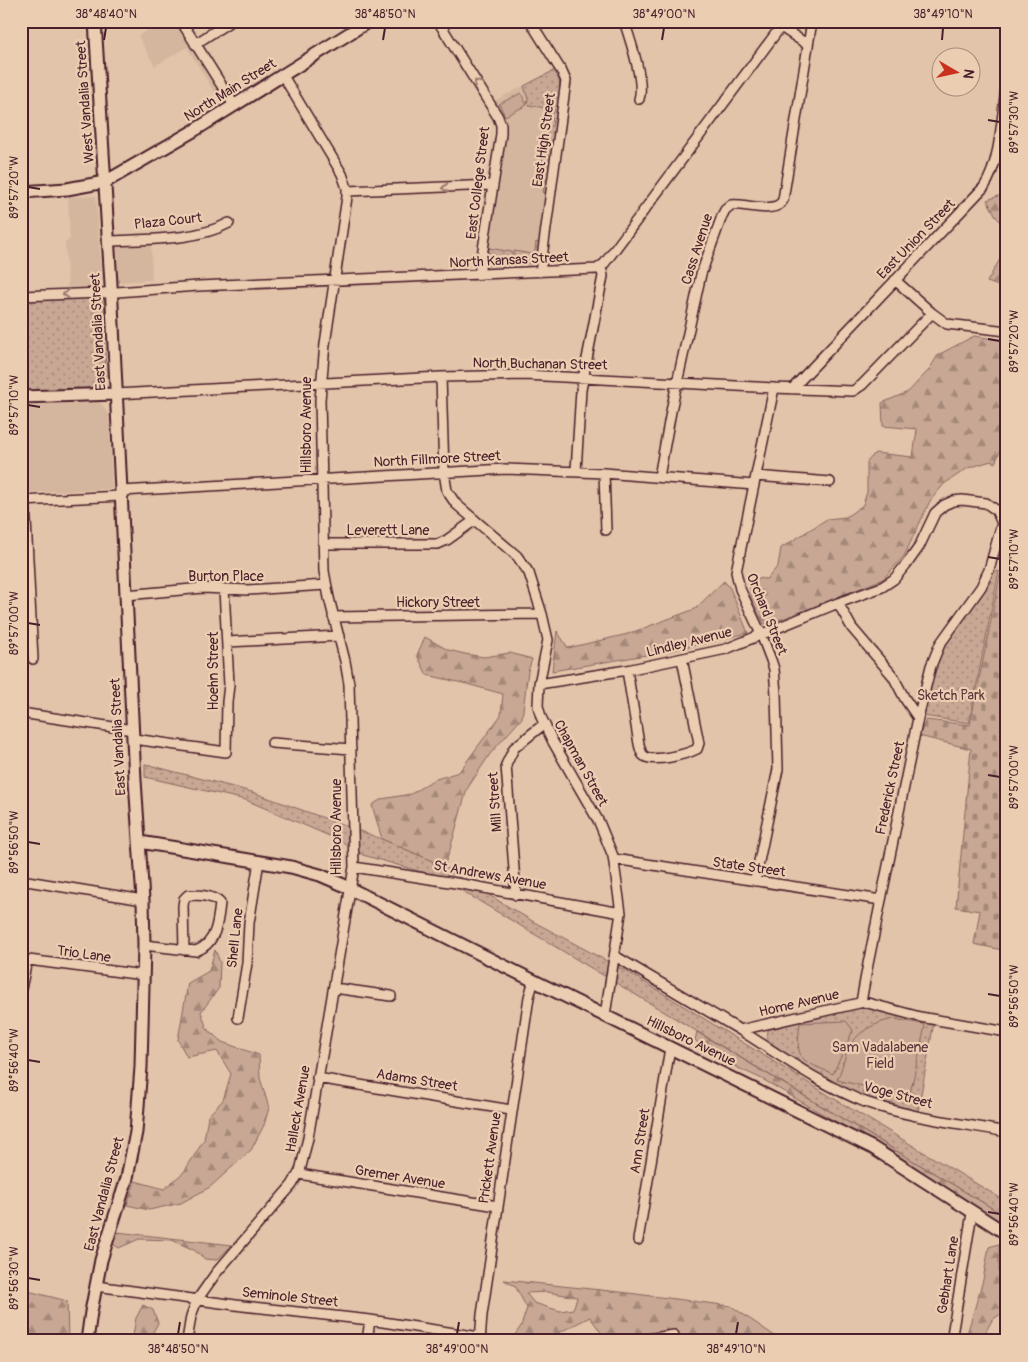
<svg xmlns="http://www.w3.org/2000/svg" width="1028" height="1362" viewBox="0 0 1028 1362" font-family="Pangolin,sans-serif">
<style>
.built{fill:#d4b69e}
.grass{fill:url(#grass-dots);stroke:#896460}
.forest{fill:url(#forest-firs);stroke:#896460;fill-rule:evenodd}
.cemetery{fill:url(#cemetery-stones);stroke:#896460}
.garden{fill:#c8a894;stroke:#896460}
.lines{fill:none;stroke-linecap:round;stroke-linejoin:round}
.minor-casing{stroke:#4a1f2b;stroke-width:12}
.major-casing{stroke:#4a1f2b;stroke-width:15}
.minor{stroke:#ebceb1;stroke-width:9}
.major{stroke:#ebceb1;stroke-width:11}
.oneway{stroke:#9a766e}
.ticks{fill:none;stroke:#4a1f2b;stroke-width:2}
.labels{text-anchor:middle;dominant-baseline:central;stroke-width:4.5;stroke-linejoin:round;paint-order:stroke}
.street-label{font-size:14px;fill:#4a1f2b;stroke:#ebceb1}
.park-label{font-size:14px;fill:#5d343b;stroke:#ebceb1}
.neatline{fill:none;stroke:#4a1f2b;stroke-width:2}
.ticks-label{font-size:12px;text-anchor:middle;fill:#4a1f2b}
</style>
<defs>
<pattern id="grass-dots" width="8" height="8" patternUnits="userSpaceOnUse" patternTransform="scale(1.25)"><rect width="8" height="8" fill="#c8a894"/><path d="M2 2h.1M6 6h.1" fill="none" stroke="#a48879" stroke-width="1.8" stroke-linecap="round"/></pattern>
<pattern id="forest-firs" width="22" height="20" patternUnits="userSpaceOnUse" patternTransform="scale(1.25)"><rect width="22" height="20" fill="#c8a894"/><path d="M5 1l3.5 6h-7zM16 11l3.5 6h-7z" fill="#a48879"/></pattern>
<pattern id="cemetery-stones" width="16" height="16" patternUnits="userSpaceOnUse" patternTransform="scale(1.25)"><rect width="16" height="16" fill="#c8a894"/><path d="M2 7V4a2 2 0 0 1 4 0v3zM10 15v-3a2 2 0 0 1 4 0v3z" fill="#a48879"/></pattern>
</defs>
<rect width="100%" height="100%" fill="#e1c4a9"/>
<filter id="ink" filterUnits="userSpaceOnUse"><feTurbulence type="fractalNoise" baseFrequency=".02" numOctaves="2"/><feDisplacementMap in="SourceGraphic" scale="10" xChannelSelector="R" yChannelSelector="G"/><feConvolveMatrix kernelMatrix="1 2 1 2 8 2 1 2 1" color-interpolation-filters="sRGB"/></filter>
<g filter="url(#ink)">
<path class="built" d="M164,21h26l43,71 -14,8 -32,-53 -32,19 -17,-30z
M557,69l5,16 -25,180 -2,2 -48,2 -2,-2 20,-139 -13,-26z
M96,196l6,92 -34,1 -3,-45 5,-6 -2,-41z
M151,241l1,39 -34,2 -1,-39z
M100,402l9,13 3,74 -91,4v-87z"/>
<path class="grass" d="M555,70l4,9 1,14 -14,100h-3l2,-15 -4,-4 2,-17 4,-1 1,-8 -3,-1 3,-19 4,-2 1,-7 -3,-3 5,-6 -26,-5 -2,-2 1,-4 -4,-13z
M536,242l3,1 -4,20h-22l1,-12 18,3 3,-3z
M489,248l23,4 -2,12 -23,1z
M100,298l5,3 -1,28 2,45 -4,9 -14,6 -65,3 -2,-91z
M999,571l-30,152 -46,-7 15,-62 29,-43 16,-18 8,-20z
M145,764l107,28 130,47 62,27 13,10 77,46 99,53 200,123 174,104v15l-568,-340 -76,-22 -22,-14 -95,-41 -101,-23z
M861,1005l73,17 -16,89 -58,-15 -40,-21 -44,-28 -9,-8 1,-9z"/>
<path class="forest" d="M1007,193v35l-10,-10 -10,-18z
M1007,243v46l-20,-7 17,-30z
M974,336l33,5v101l-6,7 -6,14 -4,-2 -23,7 -24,16 -14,17 -26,55 -21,23 -98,39 -21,6 -13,-26 -2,-20 18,1 11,-13 3,-18 46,-29 19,-2 17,-12 4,-13v-30l8,-9 38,4 4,-28 -34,-3 -1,-23 26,-11 21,-22 9,-15z
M724,581l6,7 18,45 -78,18 -118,20 5,-40 11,17 60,-14 67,-25z
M425,637l23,13 17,4 19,3 26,-4 22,6 -4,12 -6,47 -32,36 -23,35 -18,64 -5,13 -62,-27 -10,-34 10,-6 29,-5 22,-14 26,-8 42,-57 2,-21 -36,-10 -40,-9 -10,-20z
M215,950l5,12 -1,26 -18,24 6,17 15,13 37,13 1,23 9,30 -5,17 -13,25 -41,37 -29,16 -32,7 -22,-5 8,-24 29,8 20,-17 20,-32 4,-24 15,-16 8,-26 -14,-23 -30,6 -9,-17 10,-57 21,-12z
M697,1032l310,185v8l-42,-24 -73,-50 -61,-32 -69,-40 -54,-25 -13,-14z
M117,1232l115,13 -15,15 -12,-1 -11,-9 -22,-10 -33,-1 -20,9 -6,-4z
M999,1244v37l8,14v15l-15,10 -11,21h-16l18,-61 6,-33z
M504,1280l116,12 111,14 51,35h-175l-17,-24 -32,16 -5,8h-42l10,-15 6,-18 -12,-22zM547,1292l30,5v1l-4,11 -13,2 -26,-8 -8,-10z
M21,1291l11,1 35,9 1,40h-47z
M143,1305l10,5 5,13 -5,9 2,9h-23l4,-23z"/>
<path class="cemetery" d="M1007,541v410l-33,-7 6,-33 -24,-4 15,-158 -52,-13 7,-16 44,5z"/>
<path class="garden" d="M521,93l6,12 -22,11 -6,-12z
M894,1019l29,5 2,2 -15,68 -4,2 -69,-16c4,-8 6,-17 9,-26 8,-21 27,-31 48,-35z
M846,1021l7,9 -20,44c-33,-15 -38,-12 -33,-51z"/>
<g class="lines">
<g class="minor-casing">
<path id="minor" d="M181,21l53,84
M438,21l60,96 3,8v9l-22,141
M530,21l32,51 4,9 -26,191
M624,21c6,18 21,61 15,78
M772,21l36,24
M195,44l36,-23
M996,157l11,-7
M347,191l146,-6
M109,241c37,-2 87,0 120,-18
M895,280l37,33 15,11 60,7
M21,296l82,-3 95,-7 399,-17 7,-5 181,-243
M441,377l3,95 3,19 9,13 61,52 12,17 13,41 6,26 -9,44 -1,22 3,11 12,25 46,80 14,34 8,57 -16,102
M792,389l192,-202c17,-25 18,-75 23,-106
M116,394l325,-17 84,-2 249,13 79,3 9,-6 70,-72
M576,471l5,-81 22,-114 -2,-9
M604,473l2,57
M756,476l74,6
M659,477l13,-71 29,-132 21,-58 3,-6 6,-5c14,-2 45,10 52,-5l29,-179
M121,491l385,-22 98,4 150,12
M25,500l8,159
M21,501l100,-5
M323,544h115l9,-4 28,-20
M126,595l77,-7 45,2 78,-5
M838,603l14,25 41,48 12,23 13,19 -50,246 -7,38
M333,617l209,-3
M227,642l112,-6
M627,670l12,74c1,4 2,9 4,11 8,9 44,-1 54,-6l2,-6 -17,-84
M539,684l88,-14 99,-21 112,-46 44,-16 12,-8 15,-18 10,-14 16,-34 9,-8 9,-4 9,-1 24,3 10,7 6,13 -13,47 -8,17 -41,57 -9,22 -13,52
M21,713l112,17
M134,739l92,13 1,-50 2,-17 -5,-96
M272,743l79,6
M614,859l267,41
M354,867l108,17 159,29
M21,880l122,20
M755,881l23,-112 -2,-75 -2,-25 -3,-9 -10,-26 -21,-45 -4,-17 38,-184
M516,895l-10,-130 8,-17 30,-24
M144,945l52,6c20,-7 22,-29 24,-48 -8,-8 -21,-8 -32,-8l-4,4 -1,7 1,44
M615,956l125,74 124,-28 56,15 87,15
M21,959l122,16
M334,988l57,8
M21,989l6,-29
M238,1018l9,-55 2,-40 10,-62
M740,1030c40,25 81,55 125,72 46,16 95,21 142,30
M317,1078l194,32
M299,1174l198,32
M638,1240l32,-192
M96,1286l147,20 127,14 110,17
M187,1341l4,-25 6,-16 19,-27 76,-88 8,-14 8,-33 46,-271 -5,-183 -4,-23 -16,-63 -5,-27 -4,-171 5,-56 22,-147v-9l-5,-14 -60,-100
M367,1341l3,-21
M480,1341l2,-26 47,-318 5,-17
M632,1341l42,-6
M951,1341l21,-128"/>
</g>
<g class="major-casing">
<path id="major" d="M21,192l46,-3 38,-7 90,-52 174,-109
M21,397l95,-3
M140,842l151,25 29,8 21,9 171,86 361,178 134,86
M87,1341l4,-29 10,-52 26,-82 9,-46 5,-65 3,-122 -1,-45 -8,-120 -24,-496 -16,-263"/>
</g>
<use href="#minor" class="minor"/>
<use href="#major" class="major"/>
</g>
<defs><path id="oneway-chevron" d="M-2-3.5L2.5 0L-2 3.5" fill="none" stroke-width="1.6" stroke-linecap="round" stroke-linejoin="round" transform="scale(1.25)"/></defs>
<g class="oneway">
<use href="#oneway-chevron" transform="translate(477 83) rotate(-124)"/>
<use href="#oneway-chevron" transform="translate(445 188) rotate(176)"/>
<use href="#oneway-chevron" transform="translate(66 294) rotate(177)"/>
</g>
</g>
<path class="ticks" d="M104,40l2,-12M383,40l2,-12M662,40l2,-12M942,40l1,-12M988,120l12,2M28,187l12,2M988,339l12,2M28,405l12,2M988,557l12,2M28,623l12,2M988,775l12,2M28,842l12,2M988,994l12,2M28,1060l12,2M988,1212l12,2M28,1278l12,2M178,1334l2,-12M457,1334l2,-12M736,1334l2,-12"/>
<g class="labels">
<g class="street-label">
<text transform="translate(230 90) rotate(-32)">North Main Street</text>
<text transform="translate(85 102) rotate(-94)">West Vandalia Street</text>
<text transform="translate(544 140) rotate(-82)">East High Street</text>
<text transform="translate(478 183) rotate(-83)">East College Street</text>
<text transform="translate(168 221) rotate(-6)">Plaza Court</text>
<text transform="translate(916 239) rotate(-46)">East Union Street</text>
<text transform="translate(697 249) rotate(-72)">Cass Avenue</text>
<text transform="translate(509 260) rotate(-3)">North Kansas Street</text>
<text transform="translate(98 332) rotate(-93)">East Vandalia Street</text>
<text transform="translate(540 364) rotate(1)">North Buchanan Street</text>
<text transform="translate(306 425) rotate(-90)">Hillsboro Avenue</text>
<text transform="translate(437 459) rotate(-3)">North Fillmore Street</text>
<text x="388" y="530">Leverett Lane</text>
<text x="226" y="576">Burton Place</text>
<text x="438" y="602">Hickory Street</text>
<text transform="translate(767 614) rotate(68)">Orchard Street</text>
<text transform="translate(689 642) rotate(-14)">Lindley Avenue</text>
<text transform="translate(213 671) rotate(-90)">Hoehn Street</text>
<text transform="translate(118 737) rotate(-93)">East Vandalia Street</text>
<text transform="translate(581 763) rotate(61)">Chapman Street</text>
<text transform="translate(890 788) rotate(-78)">Frederick Street</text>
<text transform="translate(495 802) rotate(-94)">Mill Street</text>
<text transform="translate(336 827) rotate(-90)">Hillsboro Avenue</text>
<text transform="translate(749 867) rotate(8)">State Street</text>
<text transform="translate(490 875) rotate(10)">St Andrews Avenue</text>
<text transform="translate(235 938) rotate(-84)">Shell Lane</text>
<text transform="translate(84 954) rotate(8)">Trio Lane</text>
<text transform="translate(799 1003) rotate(-13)">Home Avenue</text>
<text transform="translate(691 1041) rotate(26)">Hillsboro Avenue</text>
<text transform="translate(417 1080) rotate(9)">Adams Street</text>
<text transform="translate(898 1095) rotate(15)">Voge Street</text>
<text transform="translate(298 1109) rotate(-80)">Halleck Avenue</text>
<text transform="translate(640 1141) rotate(-81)">Ann Street</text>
<text transform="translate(490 1158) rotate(-82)">Prickett Avenue</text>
<text transform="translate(400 1177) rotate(9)">Gremer Avenue</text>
<text transform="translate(104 1194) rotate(-75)">East Vandalia Street</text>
<text transform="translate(948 1275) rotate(-81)">Gebhart Lane</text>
<text transform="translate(290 1297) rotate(6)">Seminole Street</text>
</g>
<g class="park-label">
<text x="951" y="695">Sketch Park</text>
<text x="880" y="1047">Sam Vadalabene<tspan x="880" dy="16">Field</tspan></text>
</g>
</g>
<rect width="1028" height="1362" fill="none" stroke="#ebceb1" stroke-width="55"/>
<g transform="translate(956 72) rotate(99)"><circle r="24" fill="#ebceb1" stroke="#ab887b"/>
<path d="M0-4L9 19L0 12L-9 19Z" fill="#c8321e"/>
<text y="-8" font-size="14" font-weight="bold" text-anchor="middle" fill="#4a1f2b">N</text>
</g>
<rect x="28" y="28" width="972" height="1306" class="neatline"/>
<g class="ticks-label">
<text x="106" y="18">38°48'40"N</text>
<text x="385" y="18">38°48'50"N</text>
<text x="664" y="18">38°49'00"N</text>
<text x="943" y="18">38°49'10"N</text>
<text transform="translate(1014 122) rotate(-90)" y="4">89°57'30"W</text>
<text transform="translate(14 187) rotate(-90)" y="4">89°57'20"W</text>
<text transform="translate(1014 341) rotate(-90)" y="4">89°57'20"W</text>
<text transform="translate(14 405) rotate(-90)" y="4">89°57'10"W</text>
<text transform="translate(1014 559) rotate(-90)" y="4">89°57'10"W</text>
<text transform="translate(14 623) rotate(-90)" y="4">89°57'00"W</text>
<text transform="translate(1014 777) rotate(-90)" y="4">89°57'00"W</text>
<text transform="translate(14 842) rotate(-90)" y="4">89°56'50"W</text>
<text transform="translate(1014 996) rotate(-90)" y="4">89°56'50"W</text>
<text transform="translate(14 1060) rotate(-90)" y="4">89°56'40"W</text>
<text transform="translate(1014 1214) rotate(-90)" y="4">89°56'40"W</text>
<text transform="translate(14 1278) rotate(-90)" y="4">89°56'30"W</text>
<text x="178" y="1353">38°48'50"N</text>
<text x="457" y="1353">38°49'00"N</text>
<text x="736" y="1353">38°49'10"N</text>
</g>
</svg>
